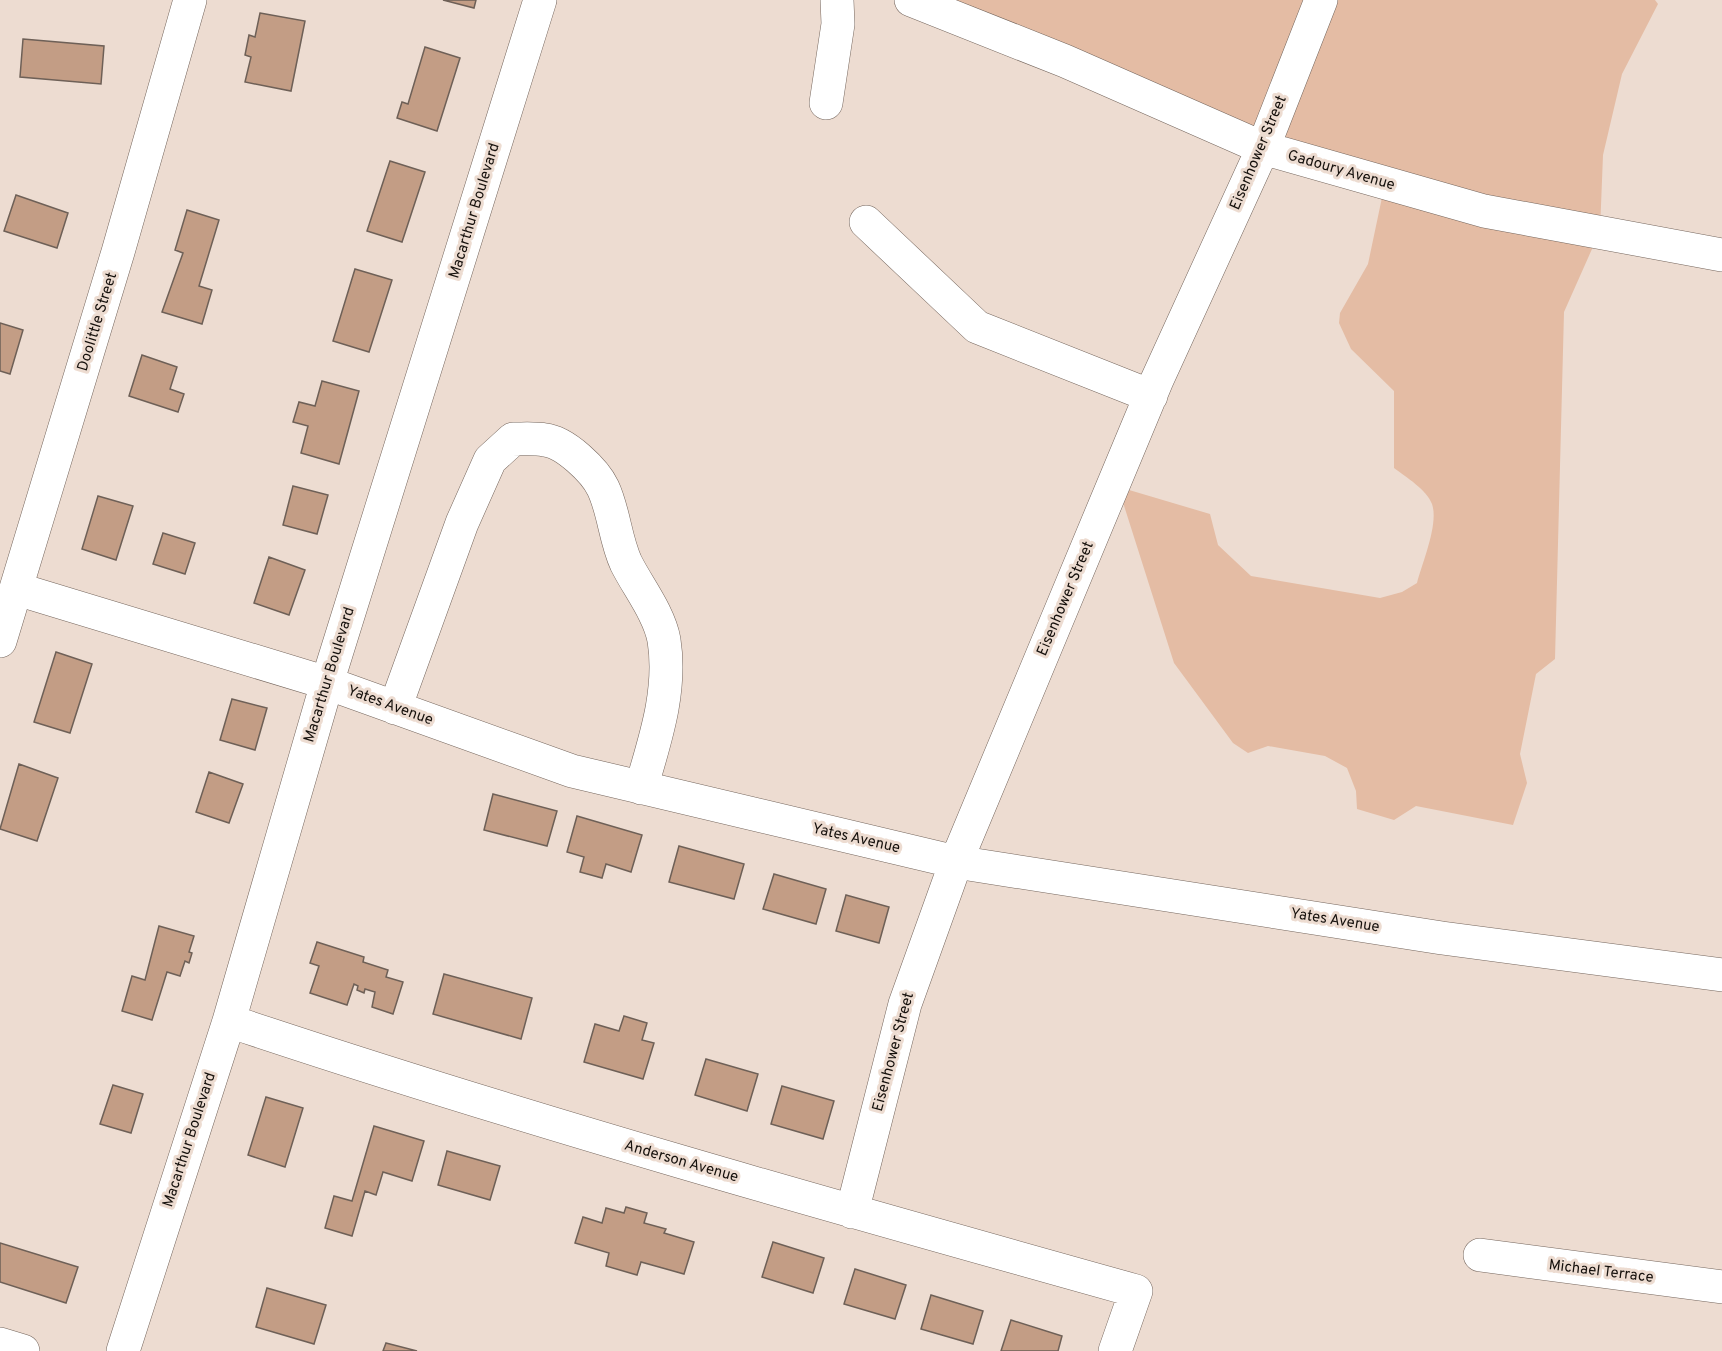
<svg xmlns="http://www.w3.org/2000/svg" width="1722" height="1351" viewBox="0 0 1722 1351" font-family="Overpass,sans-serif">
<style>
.green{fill:#e4bca4}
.building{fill:#c39d85;stroke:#6e6057;stroke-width:1.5}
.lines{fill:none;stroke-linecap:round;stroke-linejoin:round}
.minor-casing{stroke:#75665d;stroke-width:34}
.minor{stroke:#fff;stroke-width:33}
.labels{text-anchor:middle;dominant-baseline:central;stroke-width:6;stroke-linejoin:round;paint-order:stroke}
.street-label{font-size:15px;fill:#15100c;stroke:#eddcd1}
</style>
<rect width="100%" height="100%" fill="#eddcd1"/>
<path class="green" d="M921,0h734l3,4 -36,70 -19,81 -3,76 -36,81 -9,347 -19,15 -16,80 7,29 -14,42 -97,-19 -22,14 -37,-11 -1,-18 -9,-23 -22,-12 -57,-10 -20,7 -15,-10 -59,-80 -54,-170 -1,-6 91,27 8,31 33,31 129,22 22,-6 15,-9c5,-20 22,-59 15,-79 -5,-14 -26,-27 -38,-36v-77l-43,-42 -12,-26 1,-10 28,-49 16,-76z"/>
<path class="building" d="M443,0h33l-2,8z
M260,13l45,8 -14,70 -46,-9 6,-25 -6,-2 4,-20 6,2z
M23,39l81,7 -3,38 -81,-7z
M425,47l35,11 -23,73 -40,-13 5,-16 6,2z
M390,161l35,11 -23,70 -35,-11z
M16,195l52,18 -11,35 -53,-17z
M187,210l32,10 -20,66 13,4 -10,34 -40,-12 21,-59 -8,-3z
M355,269l37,11 -23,72 -36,-11z
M0,323l23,7 -13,44 -10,-3z
M142,355l35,12 -7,22 14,5 -6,18 -49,-16z
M322,381l37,10 -20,73 -38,-11 7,-27 -15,-4 6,-20 16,4z
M293,486l35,9 -11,39 -34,-9z
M98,496l35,10 -17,54 -34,-11z
M163,533l32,10 -10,31 -32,-10z
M269,557l36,13 -16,45 -35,-12z
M56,652l36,12 -22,69 -36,-11z
M232,699l35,9 -12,42 -35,-10z
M19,764l39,14 -21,63 -37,-12z
M209,772l34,12 -14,39 -33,-11z
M493,794l64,17 -10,35 -63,-16z
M577,816l65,19 -11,37 -25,-8 -4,14 -22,-6 4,-15 -17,-5z
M679,846l65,18 -10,35 -65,-17z
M774,874l52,15 -10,35 -53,-15z
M846,895l43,12 -10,36 -43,-12z
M159,926l35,10 -5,16 3,1 -3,10 -4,-2 -5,15 -13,-4 -15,48 -30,-9 10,-35 13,4z
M317,942l47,15 -1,5 25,8 -2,7 17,5 -10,32 -21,-7 3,-15 -10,-3 -1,4 -7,-3 1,-4 -4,-2 -7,21 -37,-12 9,-27 -9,-3z
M444,974l88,24 -11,41 -88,-25z
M624,1016l23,7 -5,17 12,3 -11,36 -59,-17 11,-38 24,7z
M706,1059l52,15 -11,37 -52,-16z
M113,1085l30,9 -12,39 -31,-9z
M782,1086l52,15 -11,38 -52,-15z
M266,1097l37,11 -18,59 -37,-12z
M374,1126l50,15 -12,40 -29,-9 -7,23 -11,-4 -13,45 -27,-8 9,-32 18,5z
M447,1151l53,15 -10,34 -52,-15z
M626,1207l21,6 -3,10 22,6 -2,4 30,9 -10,32 -43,-12 -4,13 -31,-9 3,-13 -34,-10 8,-26 19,6 4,-15 18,5z
M773,1242l51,16 -11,35 -51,-16z
M0,1243l78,24 -12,36 -66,-21z
M855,1269l51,16 -11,34 -51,-15z
M267,1288l59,17 -12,39 -58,-17z
M931,1295l52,16 -10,33 -52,-15z
M1011,1320l51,16 -4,15h-57z
M386,1343l31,8h-34z"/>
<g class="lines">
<g class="minor-casing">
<path id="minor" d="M911,0l154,61 198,87 221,63 238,44
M826,103l12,-79 -1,-24
M866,222l111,105 174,69
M17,589l310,94 245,88 384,91 486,76 280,37
M0,641l118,-389 72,-252
M395,708l67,-185 28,-63 23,-21c11,0 22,-1 32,1 20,2 50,31 58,48 11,23 12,51 23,75 12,24 33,50 38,77 8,51 -9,100 -23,148
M229,1021c299,100 603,185 907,270l-21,60
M852,1212l53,-208 51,-142 201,-482 106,-232 58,-148
M1480,1255l242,32
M0,1344l23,7
M123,1351l106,-330 98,-338 213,-683"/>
</g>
<use href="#minor" class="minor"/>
</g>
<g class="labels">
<g class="street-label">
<text transform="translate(1259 153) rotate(-67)">Eisenhower Street</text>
<text transform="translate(1341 171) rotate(16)">Gadoury Avenue</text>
<text transform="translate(475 211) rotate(-73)">Macarthur Boulevard</text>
<text transform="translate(98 322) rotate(-73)">Doolittle Street</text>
<text transform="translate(1066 599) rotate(-67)">Eisenhower Street</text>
<text transform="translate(330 675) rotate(-73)">Macarthur Boulevard</text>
<text transform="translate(390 706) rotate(20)">Yates Avenue</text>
<text transform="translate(856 839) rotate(13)">Yates Avenue</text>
<text transform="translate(1335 921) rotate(9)">Yates Avenue</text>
<text transform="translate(894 1052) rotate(-75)">Eisenhower Street</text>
<text transform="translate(190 1140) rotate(-72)">Macarthur Boulevard</text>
<text transform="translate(681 1162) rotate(16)">Anderson Avenue</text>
<text transform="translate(1601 1272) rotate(7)">Michael Terrace</text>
</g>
</g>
</svg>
